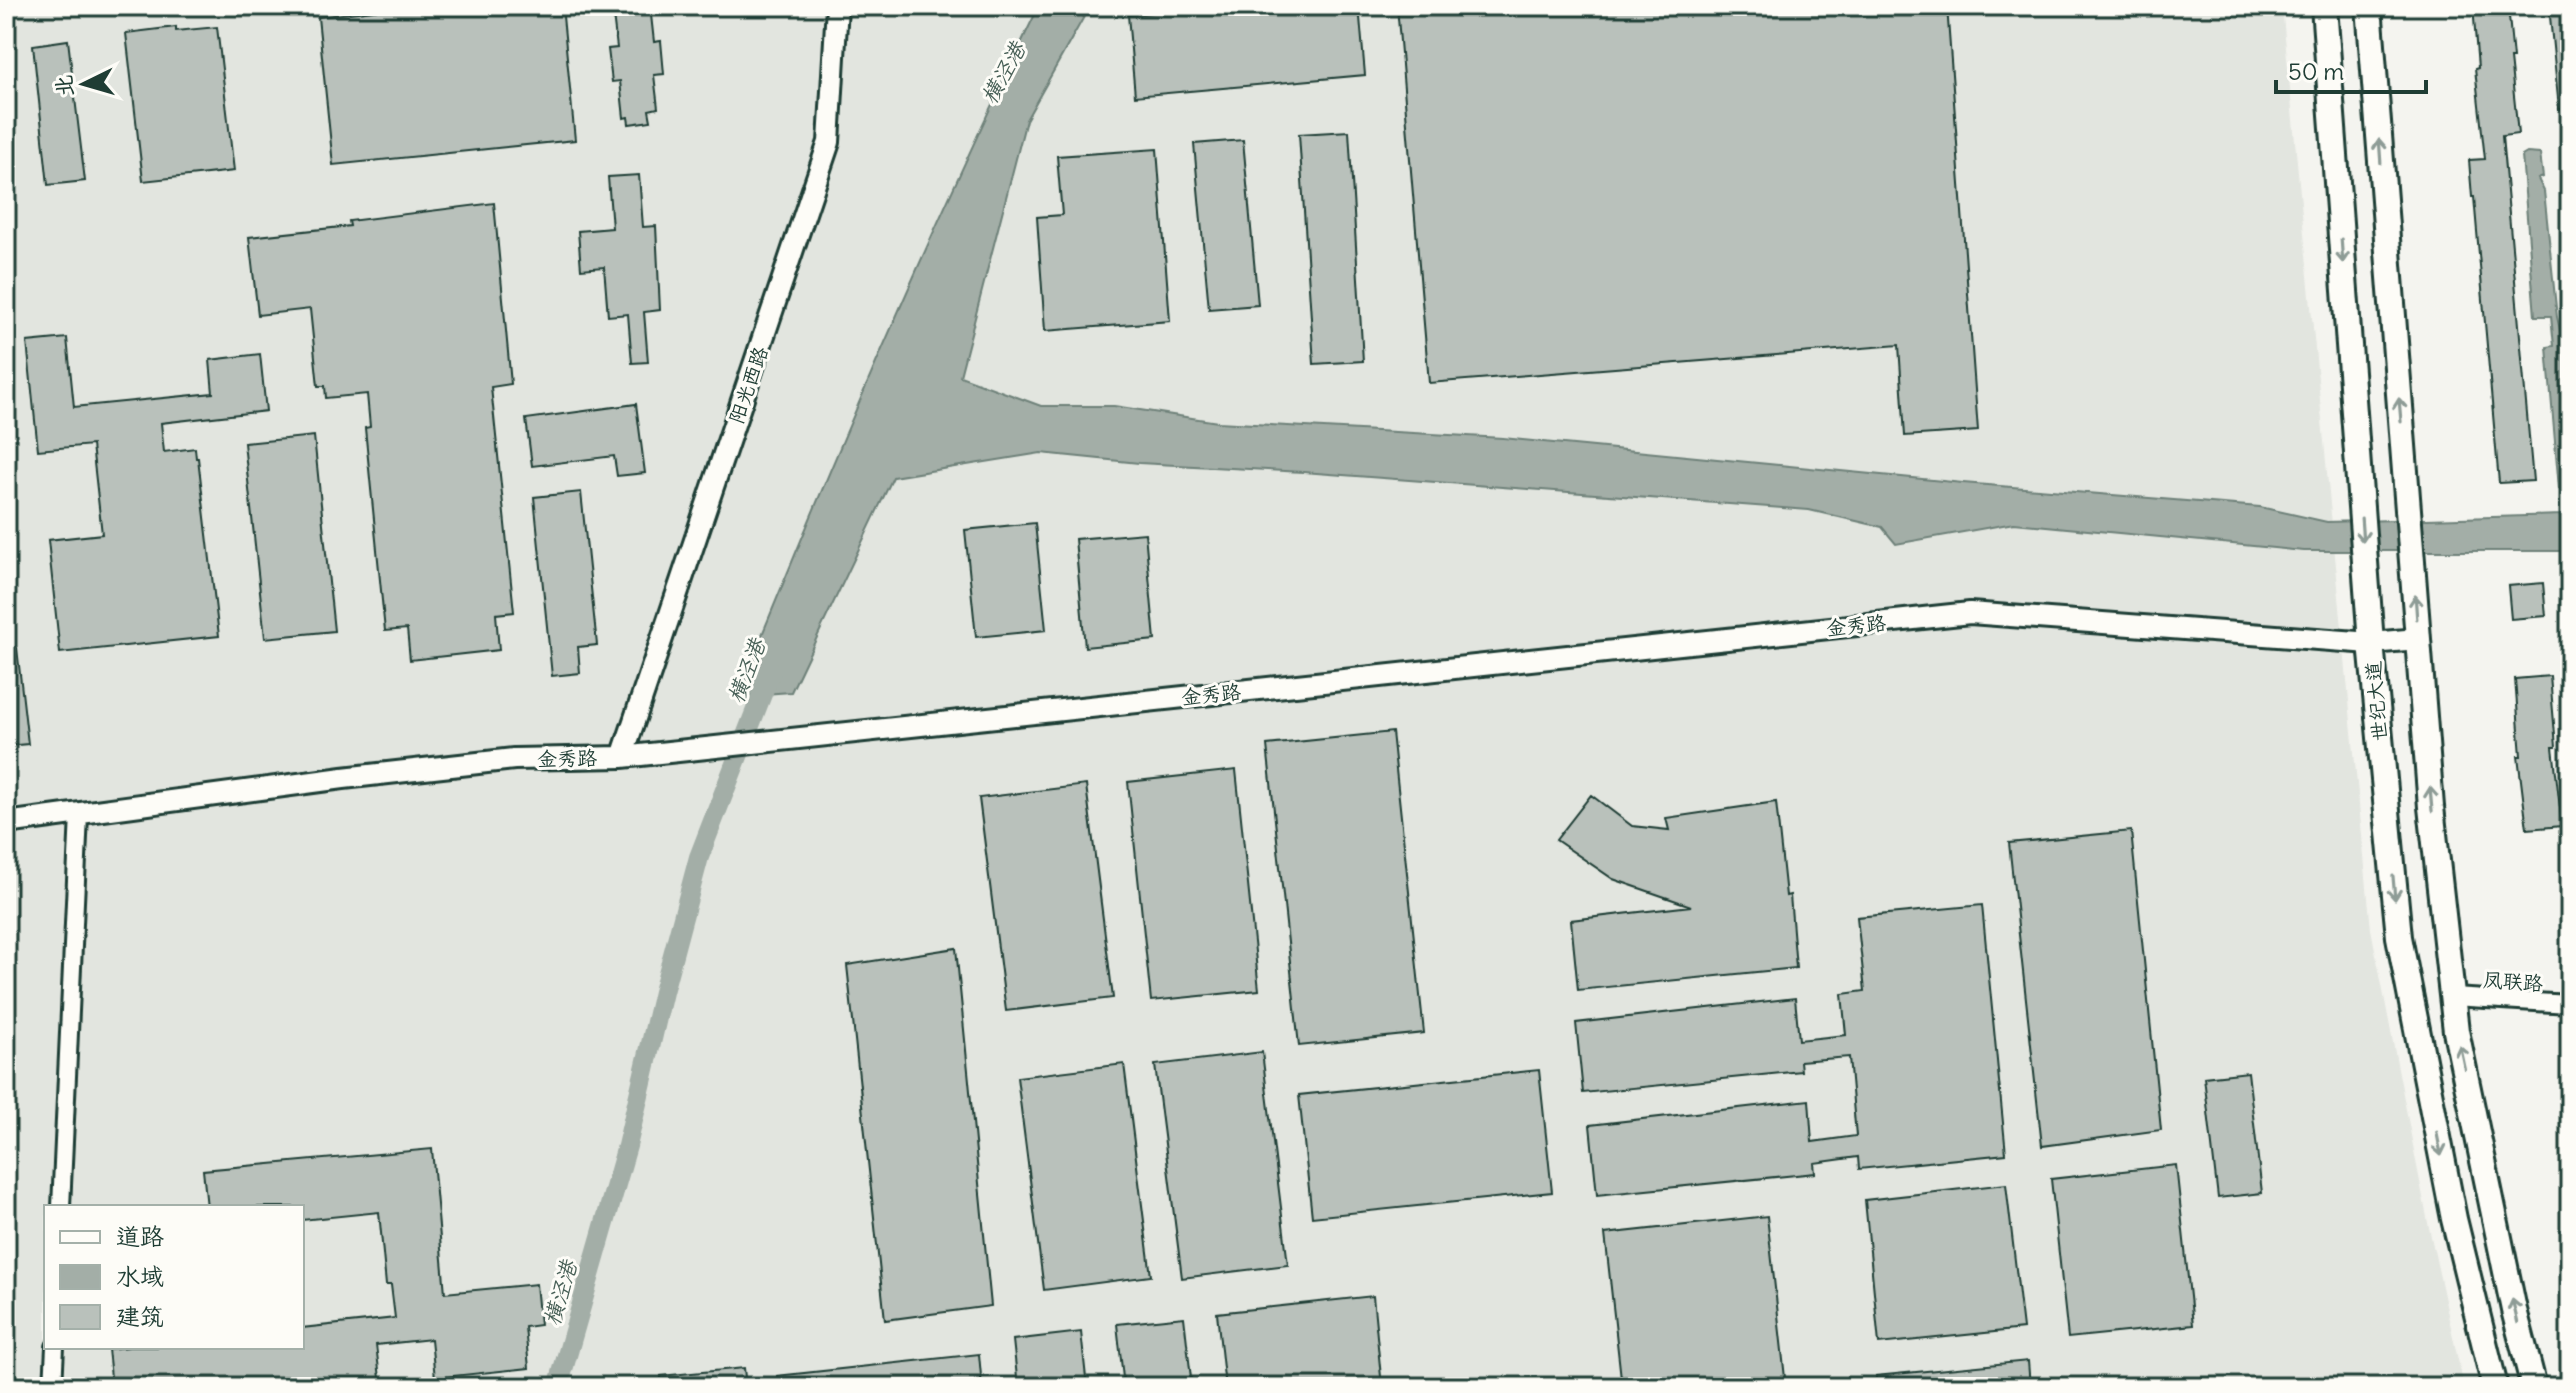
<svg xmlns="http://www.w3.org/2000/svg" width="2576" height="1393" viewBox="0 0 2576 1393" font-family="Delius,'LXGW WenKai TC',sans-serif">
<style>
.built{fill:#e2e5df;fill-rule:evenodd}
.water{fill:#a3aea7;stroke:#6e8179;stroke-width:2}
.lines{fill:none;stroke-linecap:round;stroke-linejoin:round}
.canal{stroke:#a3aea7;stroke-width:20}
.building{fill:#b9c1bb;stroke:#1f3d34;stroke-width:2}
.minor-casing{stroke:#1f3d34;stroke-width:22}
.tertiary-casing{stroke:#1f3d34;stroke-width:26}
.primary-casing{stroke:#1f3d34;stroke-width:30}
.minor{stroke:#fdfcf7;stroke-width:16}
.tertiary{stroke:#fdfcf7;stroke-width:20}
.primary{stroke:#fdfcf7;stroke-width:24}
.oneway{stroke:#8e9c96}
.labels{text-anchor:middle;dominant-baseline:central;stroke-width:6;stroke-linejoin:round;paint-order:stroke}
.street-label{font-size:20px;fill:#1f3d34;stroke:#fdfcf7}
.water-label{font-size:22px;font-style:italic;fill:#475f56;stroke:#fdfcf7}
</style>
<rect width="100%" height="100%" fill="#f4f4ef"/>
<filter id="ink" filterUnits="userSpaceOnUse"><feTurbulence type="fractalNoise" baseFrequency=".0125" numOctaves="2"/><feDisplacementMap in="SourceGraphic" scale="16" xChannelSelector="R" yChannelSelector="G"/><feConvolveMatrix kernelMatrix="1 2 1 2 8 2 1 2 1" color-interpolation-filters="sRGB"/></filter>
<g filter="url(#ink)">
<path class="built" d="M6,6h2276l89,923 57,294 36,164h-2458zM46,1207h256v140h-256z"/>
<path class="water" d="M1039,6h51l-64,114 -66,256 81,30h73l104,16 285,16 460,45 297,24 67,15 235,-7 7,-14 -7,-12h-3l-12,-142 7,-1 -3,-30h-16l-13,-160 5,-3 13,1 3,23 -5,2 6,12 13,126 13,52v182h-266l-290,-28 -118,21 -14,-17 -73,-17 -506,-38 -164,-9 -98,-10 -148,24 -102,215 -54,4c95,-233 192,-464 302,-690z"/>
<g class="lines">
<path class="canal" d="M558,1387l69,-241 36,-154 36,-135 72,-186"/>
</g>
<path class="building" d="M405,6h157l13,134 -242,25 -15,-148z
M619,6h31l4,36 7,-1 3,33 -10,1 4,33 -9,2 2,11 -22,3 -1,-7 -4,1 -4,-37 -8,1 -4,-33 9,-1 -4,-33 7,-1z
M1234,6h125l6,69 -230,21 -7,-81z
M1397,6h550l31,425 -73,5 -6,-91 -470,38z
M2473,6h35l5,52h-3l8,76 -16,2 31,345 -34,2 -25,-286h-2l-3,-37 16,-1 -10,-90 3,-1z
M2549,6h21v102l-11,1z
M176,27v4l41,-4 17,144 -91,10 -17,-148z
M68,40l17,141 -37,4 -15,-140z
M1349,131l14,230 -49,3 -15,-230z
M1243,140l15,165 -49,4 -15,-165z
M1157,149l13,172 -125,10 -8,-114 25,-2 -5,-59z
M639,175l4,52 13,-1 4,84 -16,2 4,50 -16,1 -4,-49 -20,2 -4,-49 -23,2 -3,-38 34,-3 -4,-51z
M494,203l17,181 -20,3 23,225 -18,2 3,36 -89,10 -3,-31 -22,2 -20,-203 5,-1 -3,-33 -41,4 -1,-12h-7l-8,-77 -52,6 -9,-78 101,-11 -1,-5z
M67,338l7,69 139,-14 -3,-33 50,-6 6,57 -105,12 3,29 31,-4 1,10h2l21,178 -159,17 -12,-113 54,-6 -10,-89 -54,5 -11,-108z
M636,404l9,69 -28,3 -3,-20 -82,10 -6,-47z
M314,436l20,195 -69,7 -21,-195z
M581,492l16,153 -19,2 2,26 -28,3 -18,-179z
M1035,523l11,107 -70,7 -11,-107z
M1145,533l10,107 -70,7 -10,-108z
M2543,583l3,33 -35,3 -3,-33z
M6,648h11l11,96 -22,2z
M2550,676l6,71h-3l9,79 -35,3 -9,-73h3l-6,-77z
M1392,732l32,301 -125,13 -32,-301z
M1236,770l23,220 -108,11 -23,-219z
M1086,785l27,213 -107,13 -27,-213z
M1591,795l41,31 37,4 -3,-12 110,-16 10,94 4,-1 6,73 -218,22 -7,-70 120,-14 -78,-27 -57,-39z
M2131,831l30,299 -119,16 -33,-303z
M1982,905l24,249 -147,15 -1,-12 -44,6 1,10 -218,22 -7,-70 219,-25 3,42 44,-6 -7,-79 -49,4 1,10 -218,22 -7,-70 219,-25 4,42 47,-5 -4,-41 23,-3 -8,-74z
M956,948l35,358 -106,14 -38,-355z
M1262,1052l26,213 -106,13 -27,-213z
M1124,1064l27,212 -107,14 -27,-213z
M1539,1070l13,122 -240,25 -13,-122z
M2248,1072l14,121 -44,5 -14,-121z
M432,1149l13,144 91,-9 4,41 -15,2 4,41 -94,10 -4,-39 -55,6 4,33 -79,9h-189l-4,-38 21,-2h173v-19l93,-10 -4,-33h-5l-7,-73 -77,8v-13h-95l-4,-37z
M2176,1165l17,160 -125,13 -17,-159z
M2006,1184l17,145 -144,15 -14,-144z
M1767,1216l19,171h-164l-17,-153z
M1373,1296l9,91h-157l-8,-74z
M1184,1317l8,70h-68l-7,-63z
M1081,1332l6,55h-69l-5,-47z
M979,1354l3,33h-205v-11z
M2028,1361l2,26h-154v-11z
M744,1368l2,19h-85v-11z"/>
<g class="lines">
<g class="minor-casing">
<path id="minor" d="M2453,997l117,7
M61,1207l18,-392
M53,1387l2,-40"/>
</g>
<g class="tertiary-casing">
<path id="tertiary" d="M622,757l207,-615 8,-136
M6,823l337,-45 171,-19 108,-2 1348,-144 401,30 47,-4"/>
</g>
<g class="primary-casing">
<path id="primary" d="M2324,6l47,637 28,294 55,282 41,168
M2369,6l62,801 25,224 58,279 20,77"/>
</g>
<use href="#minor" class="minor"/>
<use href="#tertiary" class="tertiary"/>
<use href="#primary" class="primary"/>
</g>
<defs><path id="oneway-shaft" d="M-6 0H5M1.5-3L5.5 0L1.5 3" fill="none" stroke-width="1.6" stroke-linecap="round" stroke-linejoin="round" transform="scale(2)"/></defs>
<g class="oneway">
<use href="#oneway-shaft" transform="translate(2380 151) rotate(-94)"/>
<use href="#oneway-shaft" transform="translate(2342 251) rotate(86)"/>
<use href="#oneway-shaft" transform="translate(2400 410) rotate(-95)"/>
<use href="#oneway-shaft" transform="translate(2362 530) rotate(86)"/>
<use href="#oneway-shaft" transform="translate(2416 607) rotate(-94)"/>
<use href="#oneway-shaft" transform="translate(2431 799) rotate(-95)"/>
<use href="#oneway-shaft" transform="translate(2394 888) rotate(85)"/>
<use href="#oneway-shaft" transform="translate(2462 1057) rotate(-102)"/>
<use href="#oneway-shaft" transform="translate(2439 1144) rotate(79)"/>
<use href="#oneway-shaft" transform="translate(2515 1311) rotate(-103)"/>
</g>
</g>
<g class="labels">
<g class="street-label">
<text transform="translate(748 385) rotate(-71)">阳光西路</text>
<text transform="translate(1856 625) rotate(-6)">金秀路</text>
<text transform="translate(1211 694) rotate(-6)">金秀路</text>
<text transform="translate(2376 701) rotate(-95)">世纪大道</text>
<text transform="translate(567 758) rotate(-1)">金秀路</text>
<text transform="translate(2513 981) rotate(4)">凤联路</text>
</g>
<g class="water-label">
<text transform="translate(1003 73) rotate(-61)">横泾港</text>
<text transform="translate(746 671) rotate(-69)">横泾港</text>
<text transform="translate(560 1293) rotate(-74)">横泾港</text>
</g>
</g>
<rect width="2576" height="1393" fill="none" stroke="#fdfcf7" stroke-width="32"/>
<rect x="16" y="16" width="2544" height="1361" fill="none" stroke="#1f3d34" stroke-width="3" filter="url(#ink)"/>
<rect x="44" y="1205" width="260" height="144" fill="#fdfcf7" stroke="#a4b0a9" stroke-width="2"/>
<rect x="60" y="1231" width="40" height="12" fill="#fdfcf7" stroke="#a4b0a9" stroke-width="2"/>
<text x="116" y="1245" font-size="24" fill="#1f3d34">道路</text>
<rect x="60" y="1265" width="40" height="24" fill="#a3aea7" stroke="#a4b0a9" stroke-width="2"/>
<text x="116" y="1285" font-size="24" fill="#1f3d34">水域</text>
<rect x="60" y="1305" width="40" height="24" fill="#b9c1bb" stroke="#a4b0a9" stroke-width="2"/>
<text x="116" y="1325" font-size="24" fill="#1f3d34">建筑</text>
<g transform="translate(84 84) rotate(265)" stroke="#fdfcf7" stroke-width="6" paint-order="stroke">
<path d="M0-6L14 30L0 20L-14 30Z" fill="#1f3d34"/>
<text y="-12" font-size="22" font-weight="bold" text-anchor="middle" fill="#1f3d34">北</text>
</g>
<path d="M2276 80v12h150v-12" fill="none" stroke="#1f3d34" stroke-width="4"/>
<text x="2288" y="80" font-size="24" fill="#1f3d34" stroke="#fdfcf7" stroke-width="6" paint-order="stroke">50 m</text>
</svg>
